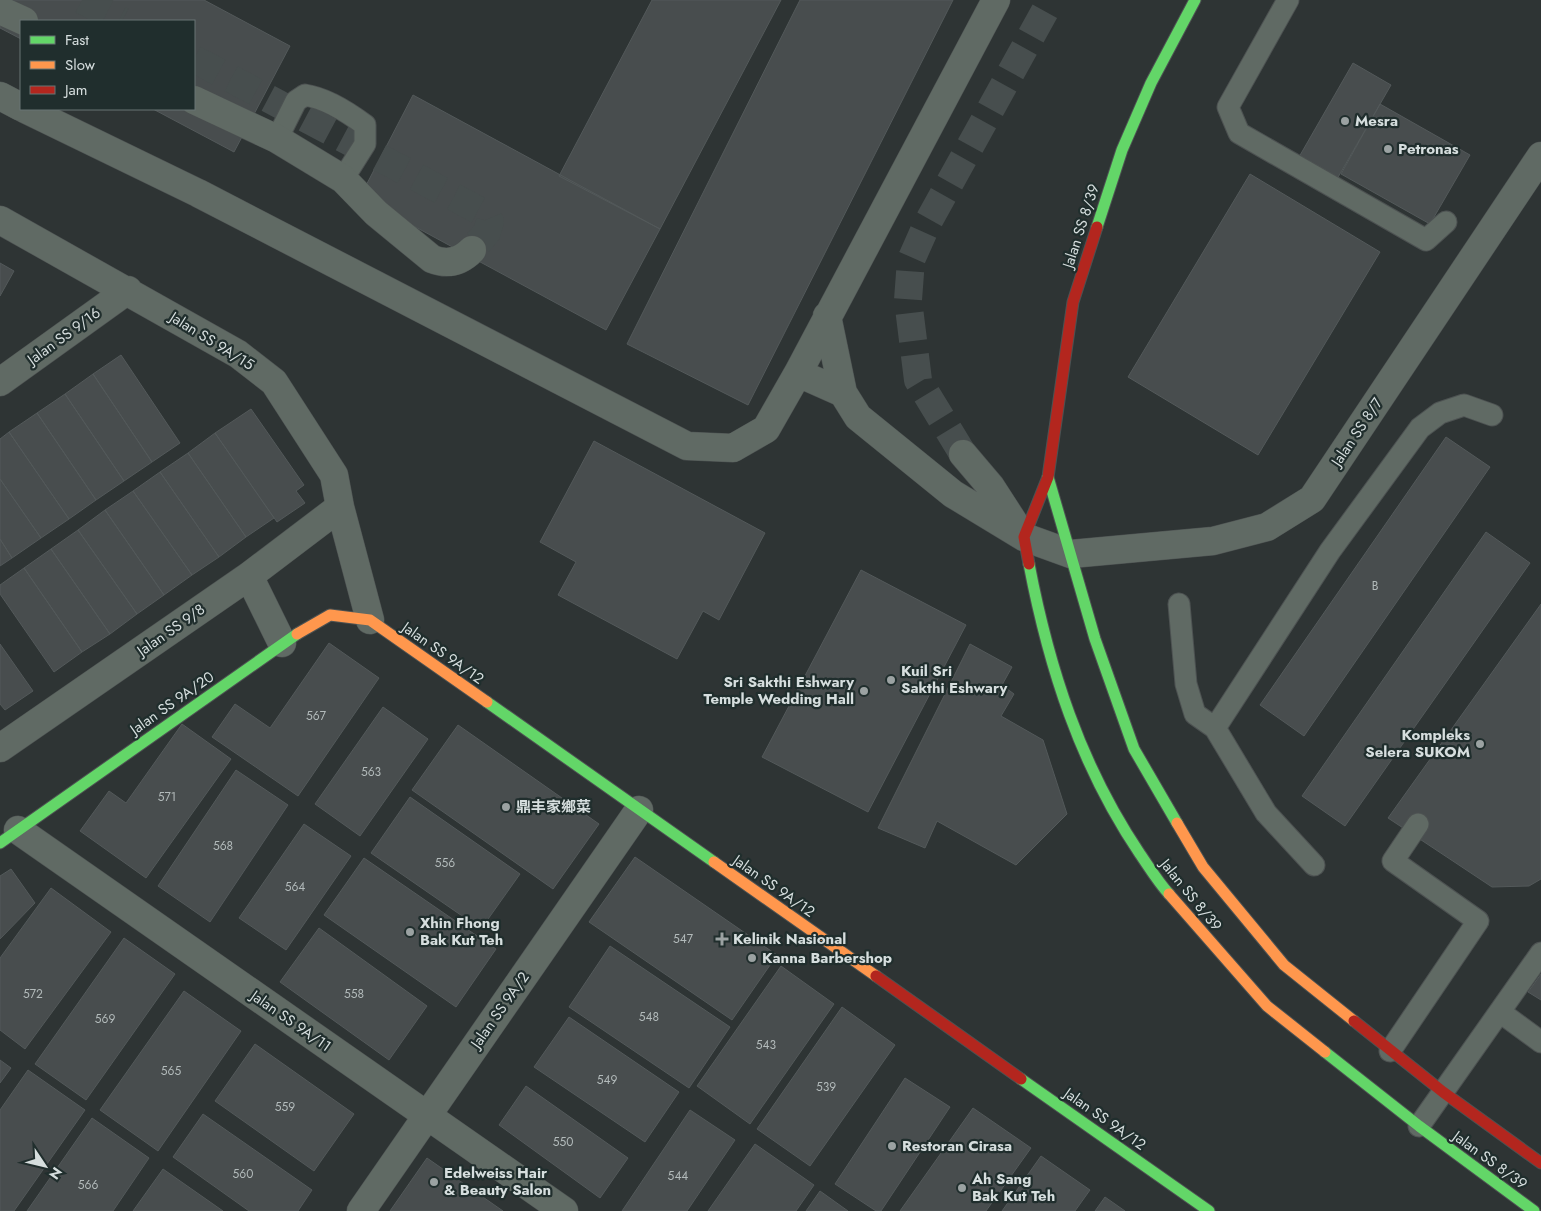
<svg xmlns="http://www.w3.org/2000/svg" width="1541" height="1211" viewBox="0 0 1541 1211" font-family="Jost,'Noto Sans SC',sans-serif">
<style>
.building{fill:#484d4e;stroke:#53595a}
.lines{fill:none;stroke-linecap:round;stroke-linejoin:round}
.street-tunnel{stroke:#474e4e;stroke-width:28;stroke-dasharray:28 14;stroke-linecap:butt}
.lane-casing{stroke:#4d5252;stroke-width:23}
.street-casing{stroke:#4d5252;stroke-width:29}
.fast-casing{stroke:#4d5252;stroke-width:13}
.slow-casing{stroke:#4d5252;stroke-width:13}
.jam-casing{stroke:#4d5252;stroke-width:13}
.lane{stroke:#606a64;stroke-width:21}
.street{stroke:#606a64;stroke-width:28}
.fast{stroke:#63d668;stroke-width:11}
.slow{stroke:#ff974d;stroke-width:11}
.jam{stroke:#b3261e;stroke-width:11}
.poi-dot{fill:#9ba2a2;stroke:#202e2d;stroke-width:2}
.labels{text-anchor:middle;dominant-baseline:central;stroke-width:4.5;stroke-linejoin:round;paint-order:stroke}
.number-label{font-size:12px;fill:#b2baba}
.poi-label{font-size:15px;font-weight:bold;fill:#d6dede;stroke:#202e2d;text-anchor:start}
.street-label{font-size:15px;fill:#d6dede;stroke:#202e2d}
</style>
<rect width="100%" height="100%" fill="#2e3434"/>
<path class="building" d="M0,0h204l86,46 -56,106 -81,-43h41v-88h-173v18l-21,-11z
M652,0h129l-121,229 -101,-53z
M800,0h153l-205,405 -121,-61z
M1353,63l38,22 -54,94 -38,-22z
M413,95l247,134 -54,101 -246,-133z
M1380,104l90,51 -40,69 -89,-50z
M1250,174l130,78 -122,203 -130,-78z
M0,263l14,8 -14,25z
M121,355l59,88 -28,19 -59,-88z
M93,374l59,88 -28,19 -59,-87z
M65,394l59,87 -28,19 -59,-87z
M251,409l53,76 -8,6 9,12 -28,19 -62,-89z
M37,413l59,87 -27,19 -60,-87z
M9,432l60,87 -28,19 -41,-59v-40z
M215,433l59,85 -28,19 -58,-84z
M1446,437l44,30 -186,269 -44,-31z
M594,441l171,92 -46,87 -16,-9 -26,48 -119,-64 18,-33 -36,-20z
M188,453l58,84 -27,20 -59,-85z
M160,472l59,85 -27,18 -59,-84z
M0,479l41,59 -29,20 -12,-19z
M133,491l59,84 -28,20 -59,-85z
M105,510l59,85 -27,19 -59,-84z
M78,530l59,84 -27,20 -59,-85z
M1486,532l44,31 -185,263 -43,-30z
M0,539l12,19 -12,8z
M51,549l59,85 -28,18 -58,-84z
M24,568l58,84 -28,20 -54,-78v-9z
M861,570l105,55 -98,187 -106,-55z
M1541,604v275l-12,7 -37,1 -104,-69z
M329,643l50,35 -81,118 -86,-59 23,-33 35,24z
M0,644l33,47 -28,19 -5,-6z
M970,644l42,23 -10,18 12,9 -13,22 42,24 24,74 -51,51 -79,-44 -12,27 -47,-20z
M383,707l45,32 -68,97 -45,-32z
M182,724l49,35 -85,119 -66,-47 29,-40 17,12z
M458,725l141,99 -46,65 -141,-99z
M236,770l52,35 -78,117 -52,-36z
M410,797l110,77 -39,55 -110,-76z
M304,824l47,32 -65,94 -47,-32z
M635,857l142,98 -45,65 -143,-98z
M364,858l132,91 -40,58 -132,-92z
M11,869l24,34 -35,36v-63z
M51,888l60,44 -86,117 -25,-19v-72z
M319,928l108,78 -38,54 -109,-78z
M124,938l51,36 -89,126 -51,-36z
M610,946l120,81 -41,61 -120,-81z
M781,966l53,38 -84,120 -53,-38z
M1541,974v26l-13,-8z
M184,991l57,40 -83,120 -58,-41z
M842,1007l53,38 -85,121 -53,-37z
M569,1017l110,75 -34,50 -111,-75z
M255,1044l99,70 -40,57 -99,-70z
M0,1060l11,8 -11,15z
M28,1070l57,40 -71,101h-14v-101z
M905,1078l45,29 -69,104h-5l-41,-27z
M526,1086l102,72 -28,40 -101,-73z
M973,1108l58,40 -45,63h-86z
M690,1110l45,30 -48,71h-65z
M203,1114l109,76 -14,21h-49l-76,-54z
M92,1118l57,40 -36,53h-86z
M755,1144l59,41 -18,26h-88z
M1041,1156l49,34 -15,21h-73z
M427,1158l76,53h-113z
M163,1169l60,42h-90z
M820,1191l28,20h-42z
M1105,1197l20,14h-30z"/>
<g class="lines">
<path class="street-tunnel" d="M82,0l40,21
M194,59l288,153 5,3 3,7 -3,10 -15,18
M963,454l-45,-74 -10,-80 3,-40 16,-36 124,-224"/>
<g class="lane-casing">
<path id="lane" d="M1288,0l-60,107 11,26 187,107 20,-18
M277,139l19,-38 9,-6c20,3 44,18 60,30v19l-22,35
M1179,604l7,80 9,30 20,14
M1314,865l-48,-52 -51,-85 115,-177 90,-123 20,-15 24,-8 28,10
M1500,1012l41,30
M1390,1051l88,-130 -85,-60 25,-37
M1419,1126l122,-173"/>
</g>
<g class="street-casing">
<path id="street" d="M0,10l24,11
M0,96l21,11
M194,100l83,39 66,40 33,34 56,46c15,6 28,3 40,-9
M25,109l173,84 489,253 46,2 33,-19 32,-56 198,-373
M0,220l238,134 36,28 60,93 6,32 30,113
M827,316l16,77 15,24 95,77 71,43 47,17 142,-13 54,-14 45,-28 229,-343
M798,373l45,20
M0,382l128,-92
M963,454l28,33 29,45
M249,576l33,67
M0,748l249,-172 91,-69
M18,830l546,381
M361,1211l278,-401"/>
</g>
<g class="fast-casing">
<path id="fast" d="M1097,227l25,-77 29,-67 44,-83
M1048,477l47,162 39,110 43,74
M1029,564c20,104 51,201 111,290 9,13 18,28 29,40
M487,702l227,160
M0,843l297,-209
M1325,1052l94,74 115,85
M1021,1079l188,132"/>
</g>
<g class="slow-casing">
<path id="slow" d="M297,634l33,-19 40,5 117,82
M1177,823l26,44 81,98 70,56
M714,862l162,114
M1169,894l98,112 58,46"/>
</g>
<g class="jam-casing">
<path id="jam" d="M1029,564l-5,-27 24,-60 25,-175 24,-75
M876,976l145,103
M1354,1021l89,71 98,71"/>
</g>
<use href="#lane" class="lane"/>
<use href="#street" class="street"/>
<use href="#fast" class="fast"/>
<use href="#slow" class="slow"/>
<use href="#jam" class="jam"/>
</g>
<g class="poi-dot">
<circle cx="1345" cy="121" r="5"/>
<circle cx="1388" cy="149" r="5"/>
<circle cx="891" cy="680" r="5"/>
<circle cx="864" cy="691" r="5"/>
<circle cx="1480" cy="744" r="5"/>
<circle cx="506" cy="807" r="5"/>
<circle cx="410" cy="932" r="5"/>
<path d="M719.5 931.5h5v5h5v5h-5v5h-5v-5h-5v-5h5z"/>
<circle cx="752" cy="958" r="5"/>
<circle cx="892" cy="1146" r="5"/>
<circle cx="434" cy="1182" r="5"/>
<circle cx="962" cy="1188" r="5"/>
</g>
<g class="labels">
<g class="number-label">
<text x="1375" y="586">B</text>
<text x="316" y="716">567</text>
<text x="371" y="772">563</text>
<text x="167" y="797">571</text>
<text x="223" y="846">568</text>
<text x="445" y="863">556</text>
<text x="295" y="887">564</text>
<text x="683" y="939">547</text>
<text x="33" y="994">572</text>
<text x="354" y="994">558</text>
<text x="649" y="1017">548</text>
<text x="105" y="1019">569</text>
<text x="766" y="1045">543</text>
<text x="171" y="1071">565</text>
<text x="607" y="1080">549</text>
<text x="826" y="1087">539</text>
<text x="285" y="1107">559</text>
<text x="563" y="1142">550</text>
<text x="243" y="1174">560</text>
<text x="678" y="1176">544</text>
<text x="88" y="1185">566</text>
</g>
<g class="poi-label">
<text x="1355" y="121">Mesra</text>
<text x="1398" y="149">Petronas</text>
<text x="901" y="671">Kuil Sri<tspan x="901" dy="17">Sakthi Eshwary</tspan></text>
<text x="854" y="682" text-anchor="end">Sri Sakthi Eshwary<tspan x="854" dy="17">Temple Wedding Hall</tspan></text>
<text x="1470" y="735" text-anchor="end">Kompleks<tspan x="1470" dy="17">Selera SUKOM</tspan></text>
<text x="516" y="807">鼎丰家鄉菜</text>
<text x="420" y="923">Xhin Fhong<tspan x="420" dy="17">Bak Kut Teh</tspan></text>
<text x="733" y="939">Kelinik Nasional</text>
<text x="762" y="958">Kanna Barbershop</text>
<text x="902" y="1146">Restoran Cirasa</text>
<text x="444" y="1173">Edelweiss Hair<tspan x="444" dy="17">&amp; Beauty Salon</tspan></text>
<text x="972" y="1179">Ah Sang<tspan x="972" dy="17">Bak Kut Teh</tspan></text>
</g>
<g class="street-label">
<text transform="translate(1081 226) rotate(-72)">Jalan SS 8/39</text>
<text transform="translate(64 336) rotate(-36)">Jalan SS 9/16</text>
<text transform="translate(212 341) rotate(32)">Jalan SS 9A/15</text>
<text transform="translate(1357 432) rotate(-56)">Jalan SS 8/7</text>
<text transform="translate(171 630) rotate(-35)">Jalan SS 9/8</text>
<text transform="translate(443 653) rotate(35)">Jalan SS 9A/12</text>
<text transform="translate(172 703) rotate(-35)">Jalan SS 9A/20</text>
<text transform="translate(774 886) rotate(35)">Jalan SS 9A/12</text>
<text transform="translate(1191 895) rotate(51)">Jalan SS 8/39</text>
<text transform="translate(500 1010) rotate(-55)">Jalan SS 9A/2</text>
<text transform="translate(291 1021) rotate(35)">Jalan SS 9A/11</text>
<text transform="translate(1105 1119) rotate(35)">Jalan SS 9A/12</text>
<text transform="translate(1490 1160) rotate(36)">Jalan SS 8/39</text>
</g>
</g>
<rect x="20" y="20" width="175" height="90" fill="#202e2d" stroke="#697474"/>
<rect x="30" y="36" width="25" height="8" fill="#63d668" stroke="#697474"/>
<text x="65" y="45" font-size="15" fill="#d6dede">Fast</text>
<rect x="30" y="61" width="25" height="8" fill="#ff974d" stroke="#697474"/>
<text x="65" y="70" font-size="15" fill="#d6dede">Slow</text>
<rect x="30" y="86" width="25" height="8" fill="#b3261e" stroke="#697474"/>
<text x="65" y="95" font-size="15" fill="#d6dede">Jam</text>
<g transform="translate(45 1166) rotate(125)" stroke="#202e2d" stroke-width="4" paint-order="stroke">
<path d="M0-4L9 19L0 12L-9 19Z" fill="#d6dede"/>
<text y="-8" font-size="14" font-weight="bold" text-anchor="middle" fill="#d6dede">N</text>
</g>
</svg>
